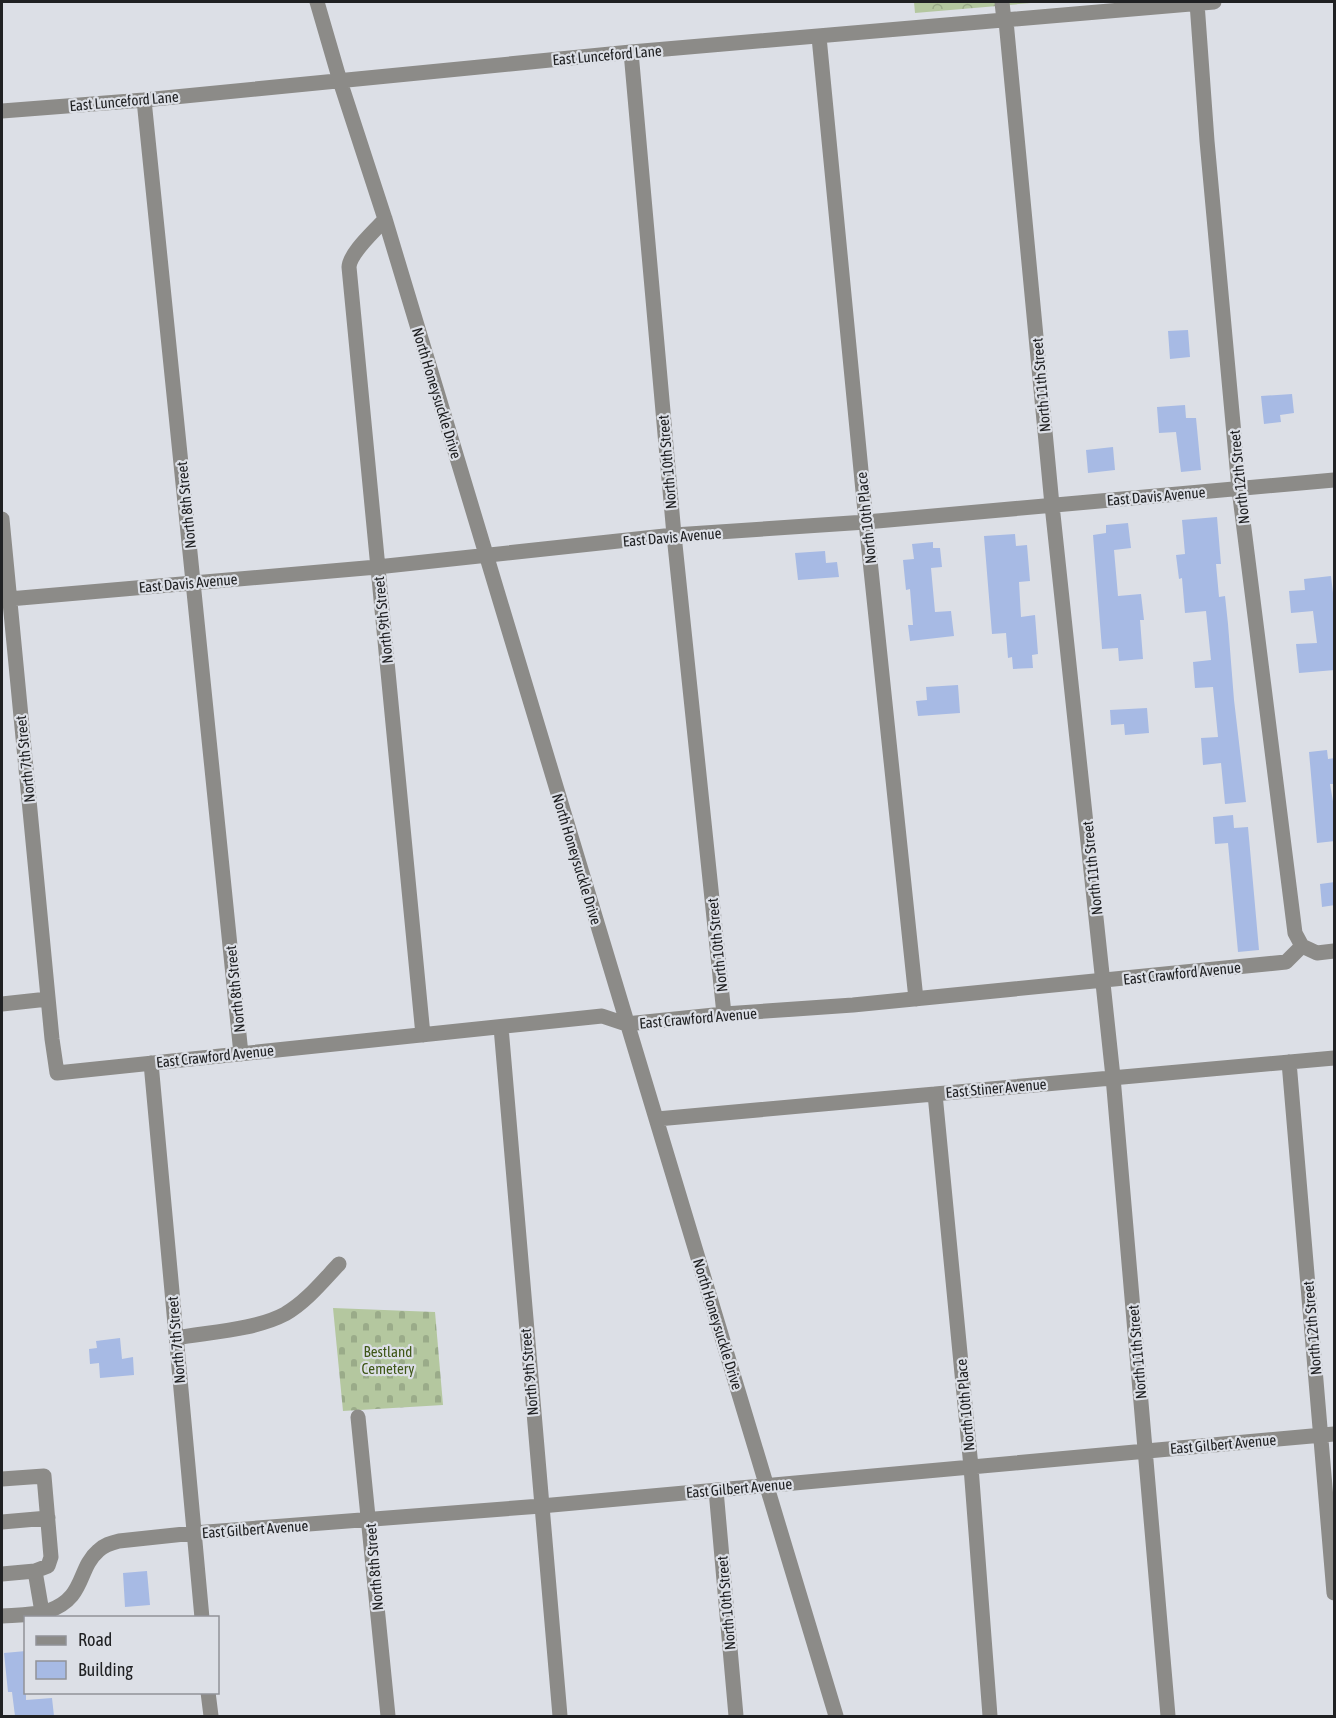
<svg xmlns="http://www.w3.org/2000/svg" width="1336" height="1718" viewBox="0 0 1336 1718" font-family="'Asap Condensed',sans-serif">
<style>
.forest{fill:url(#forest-crowns)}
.cemetery{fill:url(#cemetery-stones)}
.building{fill:#a7bae4}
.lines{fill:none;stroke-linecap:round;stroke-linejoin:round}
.minor{stroke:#8c8b88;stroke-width:15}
.labels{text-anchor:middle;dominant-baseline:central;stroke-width:4.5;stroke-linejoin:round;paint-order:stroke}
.street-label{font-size:15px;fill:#202123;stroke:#dcdfe6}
.park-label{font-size:15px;fill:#3f5717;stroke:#dcdfe6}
</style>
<defs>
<pattern id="forest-crowns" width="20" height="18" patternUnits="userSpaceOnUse" patternTransform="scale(1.5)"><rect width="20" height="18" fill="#b4c79f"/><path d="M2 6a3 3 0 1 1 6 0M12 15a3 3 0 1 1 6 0" fill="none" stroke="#9aab89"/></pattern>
<pattern id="cemetery-stones" width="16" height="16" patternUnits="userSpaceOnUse" patternTransform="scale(1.5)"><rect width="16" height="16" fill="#b4c79f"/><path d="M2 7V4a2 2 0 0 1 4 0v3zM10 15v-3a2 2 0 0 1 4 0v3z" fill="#9aab89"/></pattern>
</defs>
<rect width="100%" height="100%" fill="#dcdfe6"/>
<path class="forest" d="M914,2h129l-128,11z"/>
<path class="cemetery" d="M333,1308l102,4 8,93 -100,6z"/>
<path class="building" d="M1188,330l2,27 -20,2 -2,-28z
M1292,394l2,19 -14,2 1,7 -17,2 -3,-28z
M1185,405l1,13h10l5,52 -20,2 -5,-40 -17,1 -2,-26z
M1113,447l2,23 -27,3 -2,-23z
M1217,517l4,47h-5l3,33 6,-1 3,28 6,76 12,102 -21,2 -4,-41 -18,2 -2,-27 17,-1 -5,-50 -18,1 -2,-26 18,-2 -5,-49 -21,2 -3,-35 -3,1 -3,-24 9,-1 -3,-34z
M1128,523l3,25 -17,2 4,46 23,-2 3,26h-4l3,39 -24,2 -1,-13 -16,1 -9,-114 13,-2v-8z
M1015,534l1,12 11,-1 3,36 -11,1 2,35 14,-2 3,39 -6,1 1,13 -20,1 -1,-12 -4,1 -2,-25 -14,1 -8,-98z
M933,542v6h7l2,19 -11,1 4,44 16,-1 3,25 -44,5 -2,-16h5l-3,-36 -4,1 -3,-30 11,-1 -2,-15z
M825,551l1,12 11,-1 2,15 -41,3 -3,-27z
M1331,576l4,34v60l-36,3 -3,-29 21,-1 -4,-32 -22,2 -2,-22 16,-1 -1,-11z
M958,685l2,28 -42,3 -2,-15 11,-1 -1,-13z
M1147,708l2,25 -24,2 -1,-11 -13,1 -1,-15z
M1327,750l1,9 7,-1v26h-5l5,29v28l-18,2 -8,-91z
M1233,815l1,13 14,-1 11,123 -21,2 -10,-109 -13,1 -2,-27z
M1335,882v23l-13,2 -2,-23z
M120,1338l2,21 11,-2 1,18 -34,3 -1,-15 -9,1 -1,-15 8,-1 -1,-7z
M147,1571l3,34 -25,2 -2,-34z
M26,1651v49l26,-2 2,18h-39l-3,-24h-4l-4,-39z"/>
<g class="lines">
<path class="minor" d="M317,2l23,79 45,138 451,1497
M1002,2l2,19
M1197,3l10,138 32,348 56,444 7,13
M1006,21l46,484 61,572 55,639
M819,37l47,485 50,477
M631,52l43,483 50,479
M144,100l97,954
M2,111l142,-11 487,-48 583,-50
M385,219c-10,12 -35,33 -36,48l74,768
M2,519l50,520 5,34 545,-57 24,8 98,-10 129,-9 433,-43 16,-16 15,7 17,-2
M9,599l368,-32 297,-32 192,-13 468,-42
M2,1004l46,-5
M501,1027l59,689
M1289,1062l45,531
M151,1063l51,555
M935,1094l36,373 19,249
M657,1119l677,-61
M176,1338c33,-6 79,-8 109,-24 21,-12 37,-32 54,-50
M358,1417l30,299
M2,1479l42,-3 7,81 -3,9 -13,5 7,41
M716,1490l20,226
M2,1522l46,-4
M2,1574l33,-3
M2,1616c14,-1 32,-1 46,-5 38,-13 29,-42 50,-60 6,-6 13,-8 21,-10l75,-8 347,-27 793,-72
M208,1692l3,24"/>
</g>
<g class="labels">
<g class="street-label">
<text transform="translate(607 55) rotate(-5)">East Lunceford Lane</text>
<text transform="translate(124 101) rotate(-5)">East Lunceford Lane</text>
<text transform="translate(1041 385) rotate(-95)">North 11th Street</text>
<text transform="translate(437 393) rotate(73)">North Honeysuckle Drive</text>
<text transform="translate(667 462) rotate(-95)">North 10th Street</text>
<text transform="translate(1239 477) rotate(-96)">North 12th Street</text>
<text transform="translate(1156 496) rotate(-5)">East Davis Avenue</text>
<text transform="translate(186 505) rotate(-96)">North 8th Street</text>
<text transform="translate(866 518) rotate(-96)">North 10th Place</text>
<text transform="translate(672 537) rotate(-5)">East Davis Avenue</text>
<text transform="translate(188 583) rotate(-5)">East Davis Avenue</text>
<text transform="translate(383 620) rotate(-96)">North 9th Street</text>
<text transform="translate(25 759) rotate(-96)">North 7th Street</text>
<text transform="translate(577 859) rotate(73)">North Honeysuckle Drive</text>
<text transform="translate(1092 868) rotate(-96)">North 11th Street</text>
<text transform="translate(717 945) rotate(-96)">North 10th Street</text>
<text transform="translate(1182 973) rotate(-6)">East Crawford Avenue</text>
<text transform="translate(235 989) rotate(-96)">North 8th Street</text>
<text transform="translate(698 1018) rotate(-5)">East Crawford Avenue</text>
<text transform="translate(215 1056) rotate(-6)">East Crawford Avenue</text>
<text transform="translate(996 1088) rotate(-5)">East Stiner Avenue</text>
<text transform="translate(718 1324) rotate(73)">North Honeysuckle Drive</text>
<text transform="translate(1312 1328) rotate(-95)">North 12th Street</text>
<text transform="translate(176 1340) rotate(-95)">North 7th Street</text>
<text transform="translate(1137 1352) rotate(-95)">North 11th Street</text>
<text transform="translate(529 1372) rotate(-95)">North 9th Street</text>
<text transform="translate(965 1405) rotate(-95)">North 10th Place</text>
<text transform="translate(1223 1444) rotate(-5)">East Gilbert Avenue</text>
<text transform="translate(739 1488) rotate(-5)">East Gilbert Avenue</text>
<text transform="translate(255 1529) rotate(-4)">East Gilbert Avenue</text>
<text transform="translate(374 1567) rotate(-95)">North 8th Street</text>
<text transform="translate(726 1603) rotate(-95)">North 10th Street</text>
</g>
<g class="park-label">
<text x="388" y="1351">Bestland<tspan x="388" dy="17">Cemetery</tspan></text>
</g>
</g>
<rect width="1336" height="1718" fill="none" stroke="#202123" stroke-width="6"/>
<rect x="24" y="1616" width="195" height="78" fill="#dcdfe6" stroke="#919398" stroke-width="1.5"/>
<rect x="36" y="1636" width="30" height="9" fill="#8c8b88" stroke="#919398" stroke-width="1.5"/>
<text x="78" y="1646" font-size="18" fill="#202123">Road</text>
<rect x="36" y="1661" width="30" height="18" fill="#a7bae4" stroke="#919398" stroke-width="1.5"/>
<text x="78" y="1676" font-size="18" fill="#202123">Building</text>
</svg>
